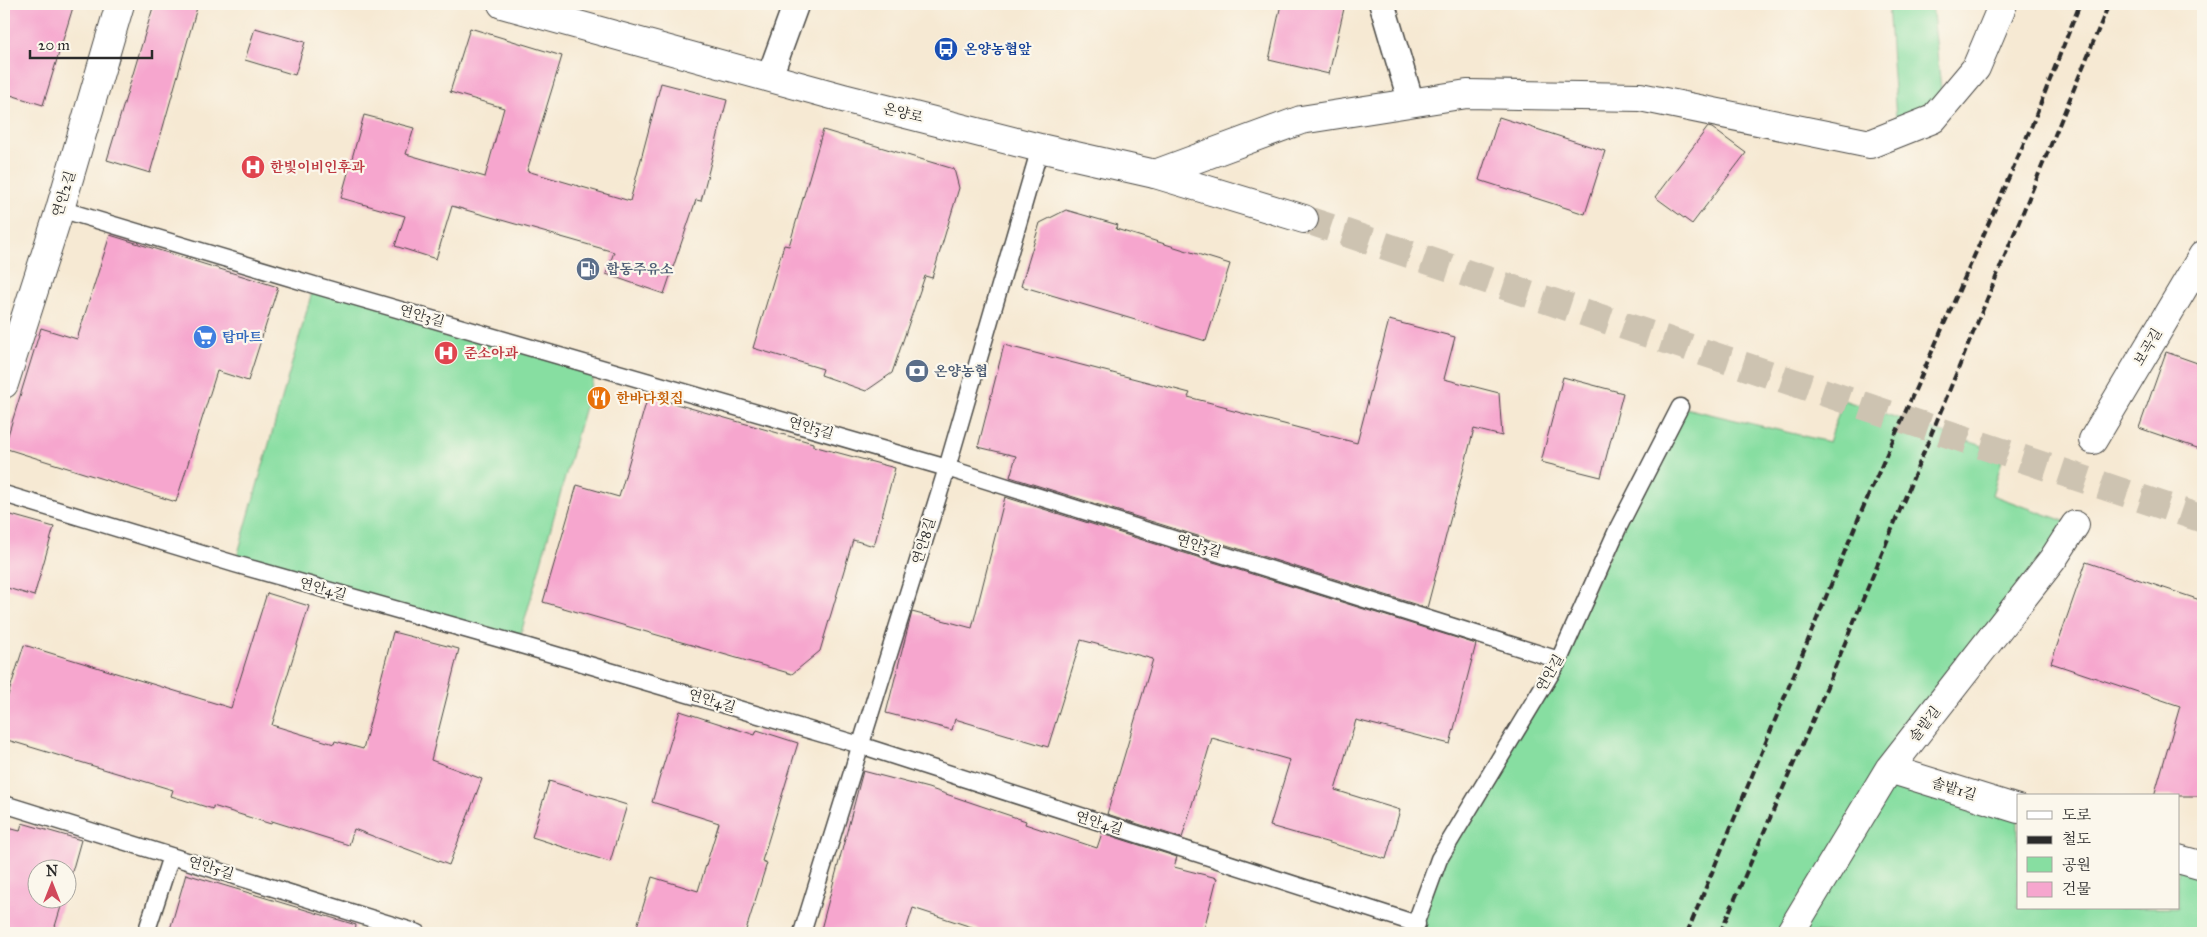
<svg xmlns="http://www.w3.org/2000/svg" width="2207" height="937" viewBox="0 0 2207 937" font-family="'IM FELL Great Primer','Noto Serif KR',serif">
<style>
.green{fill:#87dea1;stroke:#598466}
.building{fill:#f6a6ce}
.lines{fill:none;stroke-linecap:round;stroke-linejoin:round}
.secondary-tunnel{stroke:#cdc3b1;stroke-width:28;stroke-dasharray:28 14;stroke-linecap:butt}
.service-casing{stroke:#494844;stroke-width:19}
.pedestrian-casing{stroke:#494844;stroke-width:28}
.minor-casing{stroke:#494844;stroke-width:30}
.secondary-casing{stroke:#494844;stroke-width:30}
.service{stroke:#fff;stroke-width:16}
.pedestrian{stroke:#fff;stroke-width:25}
.minor{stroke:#fff;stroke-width:28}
.secondary{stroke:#fff;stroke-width:28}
.rail{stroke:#2b2b2b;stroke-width:4;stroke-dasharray:8 4;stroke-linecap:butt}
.labels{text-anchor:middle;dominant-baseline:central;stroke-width:4.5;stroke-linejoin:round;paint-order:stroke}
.transit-label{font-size:14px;font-weight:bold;fill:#164399;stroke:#fbf7ec;text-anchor:start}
.street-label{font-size:14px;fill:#2b2b2b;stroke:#fbf7ec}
.health-label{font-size:14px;font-weight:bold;fill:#be3a42;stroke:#fbf7ec;text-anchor:start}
.service-label{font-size:14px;font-weight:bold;fill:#4e5e75;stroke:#fbf7ec;text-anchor:start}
.shop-label{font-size:14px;font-weight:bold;fill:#366cbe;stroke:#fbf7ec;text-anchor:start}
.food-label{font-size:14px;font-weight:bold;fill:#c56008;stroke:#fbf7ec;text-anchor:start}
</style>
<rect width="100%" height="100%" fill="#fbf7ec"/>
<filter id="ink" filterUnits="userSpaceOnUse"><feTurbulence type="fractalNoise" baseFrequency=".02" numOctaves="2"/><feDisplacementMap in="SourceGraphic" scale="10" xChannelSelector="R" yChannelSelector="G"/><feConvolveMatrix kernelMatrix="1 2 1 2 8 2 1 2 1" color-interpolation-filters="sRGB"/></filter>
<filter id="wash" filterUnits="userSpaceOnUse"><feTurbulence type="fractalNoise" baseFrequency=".0096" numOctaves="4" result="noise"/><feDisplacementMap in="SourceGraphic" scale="20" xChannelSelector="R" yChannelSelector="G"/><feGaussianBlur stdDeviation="1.12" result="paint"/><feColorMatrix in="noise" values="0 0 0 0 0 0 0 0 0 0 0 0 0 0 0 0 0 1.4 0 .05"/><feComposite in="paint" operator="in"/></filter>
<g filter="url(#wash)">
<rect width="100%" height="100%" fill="#f6e9d3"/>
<path class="green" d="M1888,4h44l11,103 -46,26z
M314,285l283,79 -79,280 -283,-80z
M1843,400l161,53 -12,42 83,30 -186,244 129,40v99h160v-49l25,7v67h-791l27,-74 120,-199 121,-253 149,35z"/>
<g id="blocks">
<path class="building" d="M4,4h70l-31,101 -39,-12z
M154,4h44l-48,169 -43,-13z
M1281,4h64l-16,70 -60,-14z
M255,28l50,14 -10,33 -50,-15z
M470,28l92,28 -35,115 103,30 31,-118 66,17 -26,101 -5,-1 -32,94 -58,-20 8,-22 -162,-46 -16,53 -41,-13 10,-30 -64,-18 23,-83 50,13 -8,26 79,23 19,-69 -54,-16z
M1499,117l106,34 -20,63 -106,-34z
M1708,127l4,1 34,25 -54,71 -37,-27z
M823,130l131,39 5,19 -27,90 -7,-2 -33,97 -26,18 -45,-16 2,-6 -70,-21 31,-103 5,1z
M1066,210l52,15 -2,4 114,35 -24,77 -185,-55 19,-63z
M110,235l168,52 -30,94 -31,-10 -41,131 -172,-54 37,-120 36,11z
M1389,320l66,17 -11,42 55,14 3,43 -28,-7 -47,179 -417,-131 6,-21 -38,-9 26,-102 186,48 -2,4 39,10 -1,2 131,34z
M2166,352l37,13v85l-64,-22z
M1563,377l60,16 -22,84 -60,-15z
M648,396l165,47v3l82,22 -21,78 -21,-6 -33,111 -28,23 -249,-72 34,-117 42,12z
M1005,497l471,147 -26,100 -94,-24 -21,70 65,20 -14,49 -116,-33 20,-66 -78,-22 -30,100 -75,-24 46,-155 -72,-19 -33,107 -93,-28 -3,11 -66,-17 26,-101 60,16z
M4,513l50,14 -20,69 -30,-9z
M2086,562l117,39v195h-49l26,-90 -129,-43z
M267,593l42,13 -37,119 62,19 1,-3 28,8 30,-117 66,17 -28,111 51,19 -33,86 -95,-36 -5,16 -77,-24 -1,3 -58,-18v3l-42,-13 2,-6 -169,-51v-31l20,-63 207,63z
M680,711l75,24 2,-5 41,13 -36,118 5,2 -22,70h-110l17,-56 46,14 21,-68 -67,-21z
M863,771l65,17 98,33 -1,3 72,24 5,-15 75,24 -3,10 43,11 -14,55h-213l-77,-25 -8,25h-85z
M549,781l78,24 -17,57 -78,-25z
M22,823l59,17 -13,46v-16h-30v30h25l-10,33h-49v-106l16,4z
M186,874l170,51 -1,8h-186z"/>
</g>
</g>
<g filter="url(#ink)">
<use href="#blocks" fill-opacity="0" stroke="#494844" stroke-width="1"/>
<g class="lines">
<path class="secondary-tunnel" d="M1304,219l899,300"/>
<g class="service-casing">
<path id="service" d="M60,209l254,76 633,183 612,192
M4,494l231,70 283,80 342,101 557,179
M4,804l414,129
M146,933l25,-77
M802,933l145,-465 93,-320
M1412,933l27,-74 120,-199 59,-132 62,-121"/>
</g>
<g class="pedestrian-casing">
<path id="pedestrian" d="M1382,4l29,98
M769,78l27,-74"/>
</g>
<g class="minor-casing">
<path id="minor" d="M1155,174l146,-54 166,-26 173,3 230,47 63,-25 43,-51 27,-64
M4,384l56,-175 60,-205
M2093,440l110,-185
M1889,769l129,40
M2178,859l25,7
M1790,933l99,-164 164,-210 22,-34"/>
</g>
<g class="secondary-casing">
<path id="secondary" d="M502,4l341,94 197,50 115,26 149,45"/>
</g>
<use href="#service" class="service"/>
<use href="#pedestrian" class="pedestrian"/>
<use href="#minor" class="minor"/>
<use href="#secondary" class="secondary"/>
<path class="rail" d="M1687,933l172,-416 173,-392 48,-121
M1720,933l101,-232 288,-697"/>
</g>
</g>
<defs>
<g id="bus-disc" transform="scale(1.25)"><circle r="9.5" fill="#1a4fb4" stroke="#fbf7ec"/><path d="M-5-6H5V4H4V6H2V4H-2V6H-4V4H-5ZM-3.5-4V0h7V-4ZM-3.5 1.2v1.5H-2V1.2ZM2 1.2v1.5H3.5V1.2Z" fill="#fff"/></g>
<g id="hospital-disc" transform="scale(1.25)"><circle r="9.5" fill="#e0444e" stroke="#fbf7ec"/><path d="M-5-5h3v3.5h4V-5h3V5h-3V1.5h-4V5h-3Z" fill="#fff"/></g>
<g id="fuel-disc" transform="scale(1.25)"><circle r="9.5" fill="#5c6f8a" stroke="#fbf7ec"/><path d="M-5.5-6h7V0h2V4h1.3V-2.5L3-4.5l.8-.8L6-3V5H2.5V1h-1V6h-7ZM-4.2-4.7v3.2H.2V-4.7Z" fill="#fff"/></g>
<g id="supermarket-disc" transform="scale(1.25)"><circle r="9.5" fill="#3f7fe0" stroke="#fbf7ec"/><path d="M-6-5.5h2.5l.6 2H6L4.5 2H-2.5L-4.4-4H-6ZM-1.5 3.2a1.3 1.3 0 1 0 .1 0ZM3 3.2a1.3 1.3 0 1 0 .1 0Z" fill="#fff"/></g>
<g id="bank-disc" transform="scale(1.25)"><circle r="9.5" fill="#5c6f8a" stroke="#fbf7ec"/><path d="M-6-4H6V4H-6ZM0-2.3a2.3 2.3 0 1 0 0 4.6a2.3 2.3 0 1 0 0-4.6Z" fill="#fff"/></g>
<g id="restaurant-disc" transform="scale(1.25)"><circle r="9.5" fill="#e8710a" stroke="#fbf7ec"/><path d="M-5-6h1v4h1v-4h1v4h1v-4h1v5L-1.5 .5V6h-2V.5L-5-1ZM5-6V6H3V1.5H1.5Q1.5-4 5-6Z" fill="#fff"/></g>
</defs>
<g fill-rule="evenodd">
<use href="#bus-disc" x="946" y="49"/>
<use href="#hospital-disc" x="253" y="167"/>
<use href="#fuel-disc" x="588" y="269"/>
<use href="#supermarket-disc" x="205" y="337"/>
<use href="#hospital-disc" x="446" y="353"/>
<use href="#bank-disc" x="917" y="371"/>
<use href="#restaurant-disc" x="599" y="398"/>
</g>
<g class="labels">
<g class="transit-label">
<text x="964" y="49">온양농협앞</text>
</g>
<g class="street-label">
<text transform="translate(903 113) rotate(14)">온양로</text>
<text transform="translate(64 194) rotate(-73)">연안2길</text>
<text transform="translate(422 316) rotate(16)">연안3길</text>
<text transform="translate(2148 347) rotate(-59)">보곡길</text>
<text transform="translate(811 428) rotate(16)">연안3길</text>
<text transform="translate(924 541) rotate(-73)">연안8길</text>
<text transform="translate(1199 546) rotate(17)">연안3길</text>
<text transform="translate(323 589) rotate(16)">연안4길</text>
<text transform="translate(1550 673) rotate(-60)">연안길</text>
<text transform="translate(712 701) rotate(17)">연안4길</text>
<text transform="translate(1925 724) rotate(-52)">솔밭길</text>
<text transform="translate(1954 789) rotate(17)">솔밭1길</text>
<text transform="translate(1099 823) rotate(17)">연안4길</text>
<text transform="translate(211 868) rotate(17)">연안5길</text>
</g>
<g class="health-label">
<text x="270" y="167">한빛이비인후과</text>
<text x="464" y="353">준소아과</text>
</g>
<g class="service-label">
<text x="606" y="269">합동주유소</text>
<text x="934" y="371">온양농협</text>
</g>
<g class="shop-label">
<text x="222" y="337">탑마트</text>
</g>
<g class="food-label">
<text x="616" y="398">한바다횟집</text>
</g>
</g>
<rect width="2207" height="937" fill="none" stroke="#fbf7ec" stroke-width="20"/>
<rect x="2017" y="794" width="162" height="115" fill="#fbf7ec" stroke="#a8a59f"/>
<rect x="2027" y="811" width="25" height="8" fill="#ffffff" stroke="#a8a59f"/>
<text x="2062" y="820" font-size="15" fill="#2b2b2b">도로</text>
<rect x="2027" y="836" width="25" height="8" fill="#2b2b2b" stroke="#a8a59f"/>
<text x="2062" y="844" font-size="15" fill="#2b2b2b">철도</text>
<rect x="2027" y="857" width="25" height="15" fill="#87dea1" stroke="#a8a59f"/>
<text x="2062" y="870" font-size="15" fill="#2b2b2b">공원</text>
<rect x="2027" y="882" width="25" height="15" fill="#f6a6ce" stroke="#a8a59f"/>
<text x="2062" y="894" font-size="15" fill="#2b2b2b">건물</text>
<g transform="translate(52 884)"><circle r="24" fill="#fbf7ec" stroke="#a8a59f"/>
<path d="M0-4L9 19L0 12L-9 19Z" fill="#d1495b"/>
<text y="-8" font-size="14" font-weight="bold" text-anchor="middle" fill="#2b2b2b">N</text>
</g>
<path d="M30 50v8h122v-8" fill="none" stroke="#2b2b2b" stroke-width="2.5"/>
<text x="38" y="50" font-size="15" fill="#2b2b2b" stroke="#fbf7ec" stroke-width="4" paint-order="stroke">20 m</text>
</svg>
